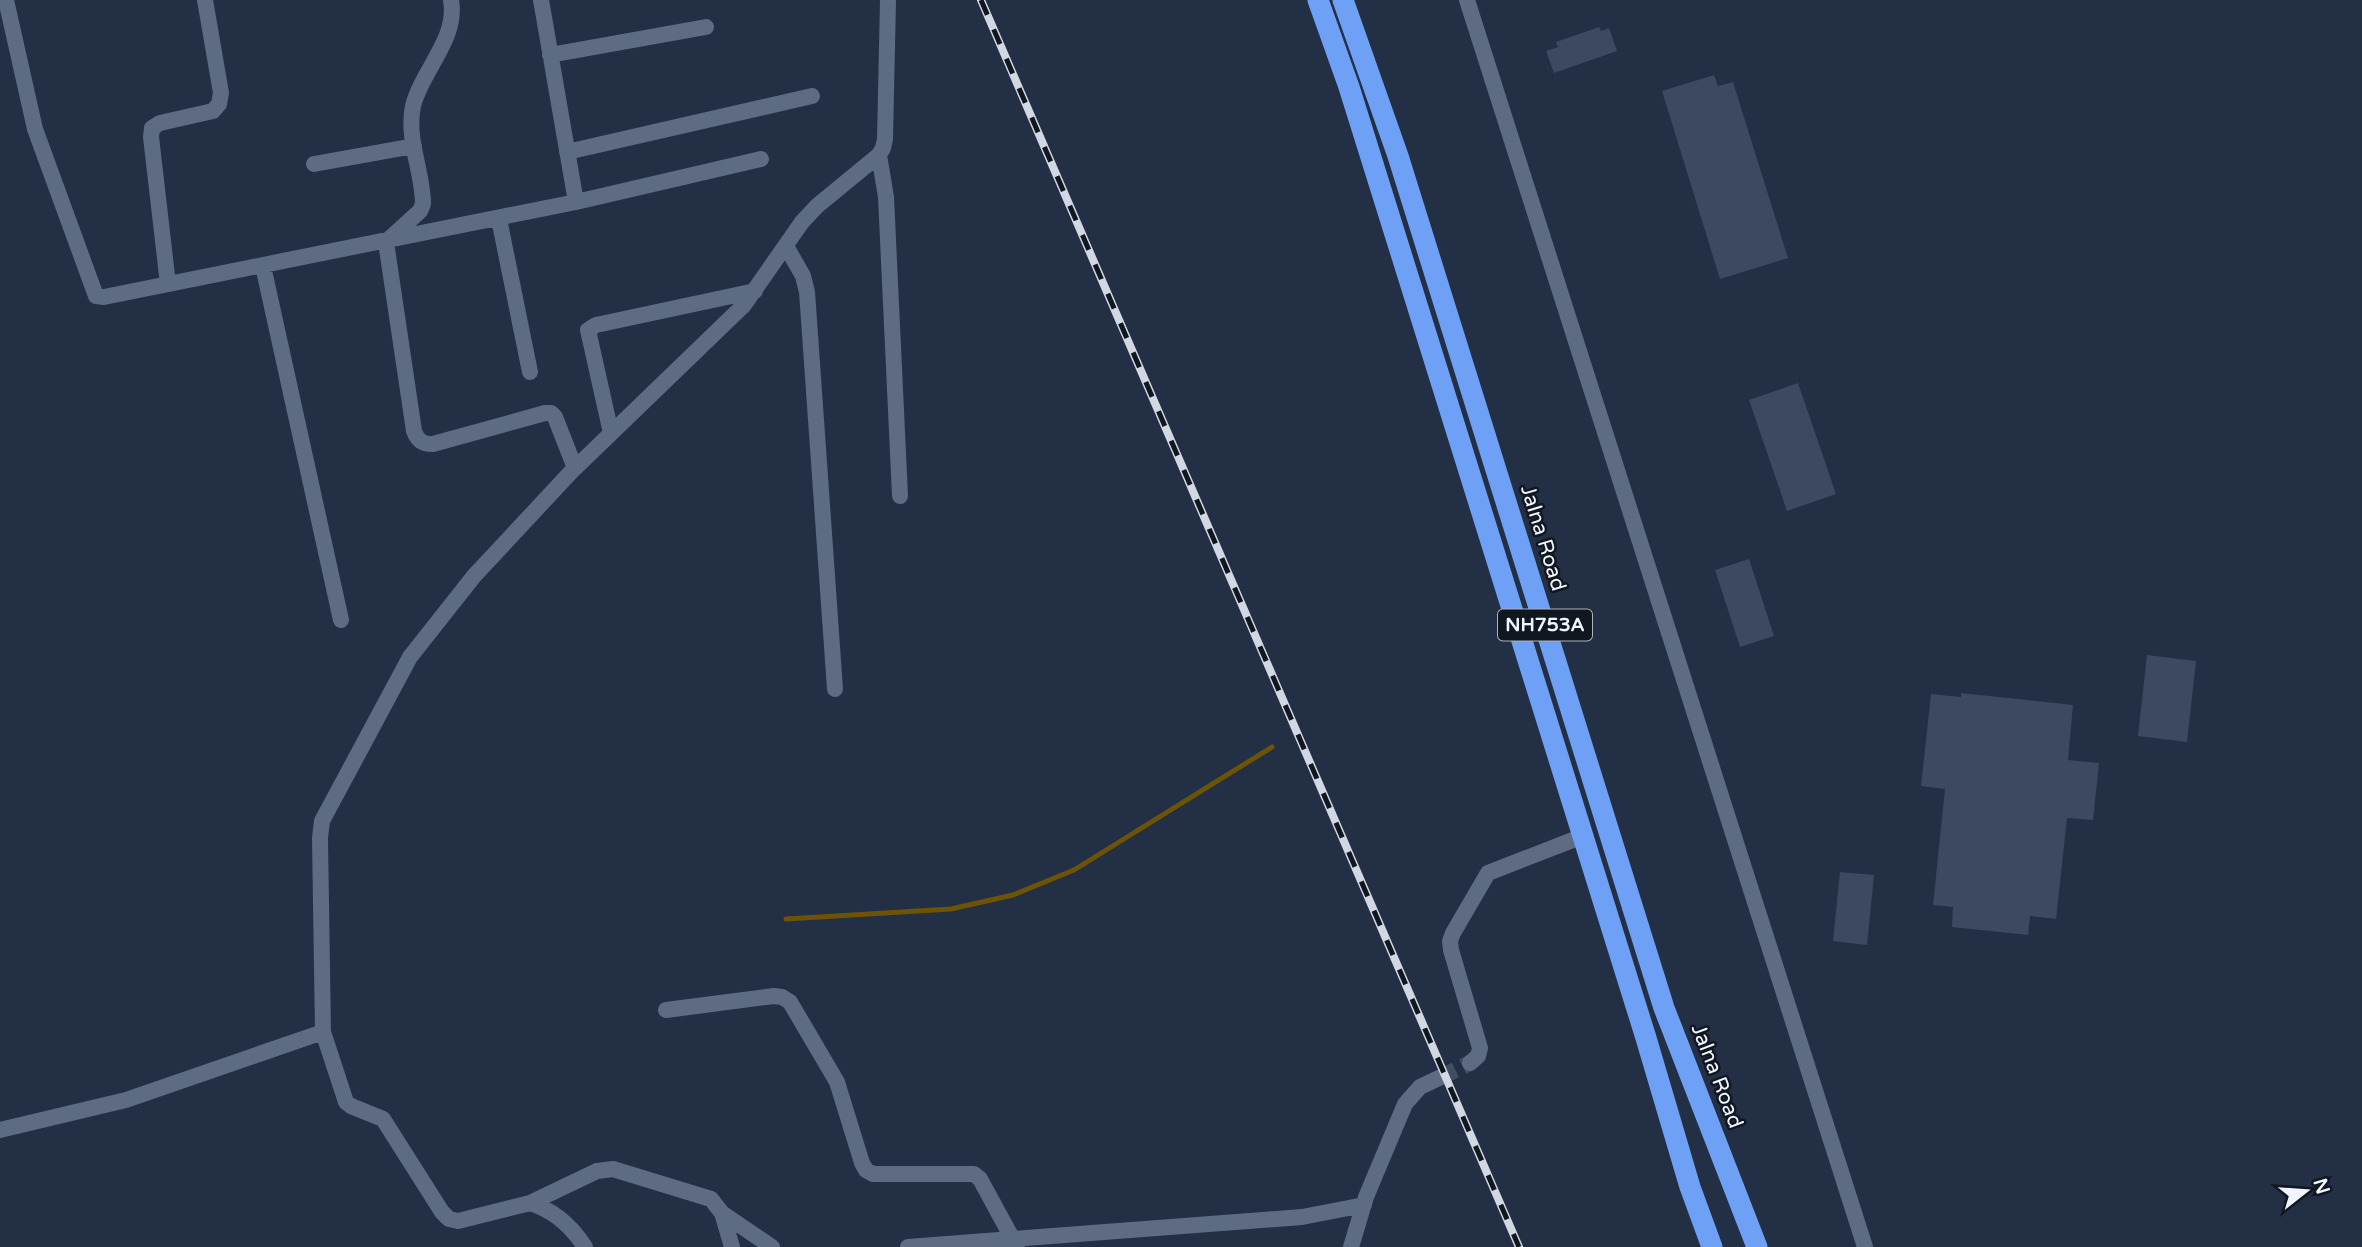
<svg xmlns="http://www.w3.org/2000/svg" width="2362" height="1247" viewBox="0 0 2362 1247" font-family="'Varela Round',sans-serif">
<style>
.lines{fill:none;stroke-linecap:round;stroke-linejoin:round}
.stream{stroke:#6c5305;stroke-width:5}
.building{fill:#3c4960}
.street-tunnel{stroke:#414d60;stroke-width:16;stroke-dasharray:16 8;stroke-linecap:butt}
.street{stroke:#5d6b83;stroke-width:16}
.highway{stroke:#6ea0f5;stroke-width:21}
.rail-casing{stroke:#d2d8e3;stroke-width:8}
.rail{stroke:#111720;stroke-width:5;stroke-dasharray:16;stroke-linecap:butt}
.labels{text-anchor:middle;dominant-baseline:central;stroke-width:5;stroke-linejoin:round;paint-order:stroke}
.shield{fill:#111720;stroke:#adb2bb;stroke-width:2}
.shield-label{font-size:19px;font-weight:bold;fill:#f0f5fe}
.street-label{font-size:21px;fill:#f0f5fe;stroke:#111720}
</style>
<rect width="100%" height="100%" fill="#222f44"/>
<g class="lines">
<path class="stream" d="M786,919l165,-10 62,-14 61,-25 198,-123"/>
</g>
<path class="building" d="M1599,27l2,4 8,-3 8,23 -63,22 -8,-22 12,-4 -2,-5z
M1714,75l4,11 15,-4 55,176 -68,21 -58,-188z
M1798,383l38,111 -49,17 -38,-111z
M1749,559l25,77 -34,11 -25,-77z
M2147,655l49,6 -9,81 -49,-6z
M1961,693l112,12 -5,55 31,3 -6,57 -26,-2 -11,101 -26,-3 -2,19 -76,-8 1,-20 -20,-2 12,-116 -24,-3 10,-92 30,3z
M1840,872l34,3 -7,70 -34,-4z"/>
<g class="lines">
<path class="street-tunnel" d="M1441,1077l29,-14"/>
<path class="street" d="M6,0l29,129 61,167 8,1 472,-95 185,-43
M451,0c7,39 -29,70 -38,106 -7,33 10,66 10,98l-3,7 -34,31 28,189c4,10 8,13 19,13l112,-31h6l4,4 20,51
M541,0l35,202
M1467,0l398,1247
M550,55l156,-28
M567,152l245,-56
M879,155l7,42 14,299
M314,164l100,-18
M499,219l31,153
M786,246l17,30 4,16 28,397
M263,266l78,354
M168,284l-17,-147 1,-9 8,-5 53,-12 6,-7 2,-11 -16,-93
M611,433l-23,-103 8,-5 159,-34
M666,1010l108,-14 8,1 8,5 47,80 25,81 4,7 7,4h101l6,5 37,68
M1470,1063l8,-7 2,-8 -29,-98 -1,-9 3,-8 35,-60 95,-37
M0,1130l126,-30 197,-68
M528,1204l69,-33 16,-2 98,30 11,14 10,34
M722,1213l50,34
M585,1247c-13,-20 -32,-37 -55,-44l-72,18 -9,-2 -7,-7 -59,-93 -32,-13 -5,-4 -23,-70 -3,-194 2,-17 88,-164 64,-81 97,-104 173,-167 58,-83 15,-16 62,-51 4,-7 2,-9 3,-139
M908,1247l394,-30 62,-12
M1351,1247l15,-50 39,-93 15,-17 21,-10"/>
<path class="highway" d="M1318,0l31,87 297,951 44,149 22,60
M1343,0l55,156 266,852 93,239"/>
<g class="rail-casing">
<path id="rail" d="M981,0l538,1247"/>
</g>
<use href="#rail" class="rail"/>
</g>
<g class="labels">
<rect class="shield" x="1498" y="609.5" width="94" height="31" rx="5"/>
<g class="shield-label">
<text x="1545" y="625">NH753A</text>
</g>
<g class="street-label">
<text transform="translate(1543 538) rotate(73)">Jalna Road</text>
<text transform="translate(1717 1076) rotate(69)">Jalna Road</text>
</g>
</g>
<g transform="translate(2306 1191) rotate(73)" stroke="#111720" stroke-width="5" paint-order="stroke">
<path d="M0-5L12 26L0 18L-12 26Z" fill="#f0f5fe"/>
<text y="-10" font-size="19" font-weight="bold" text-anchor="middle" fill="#f0f5fe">N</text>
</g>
</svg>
